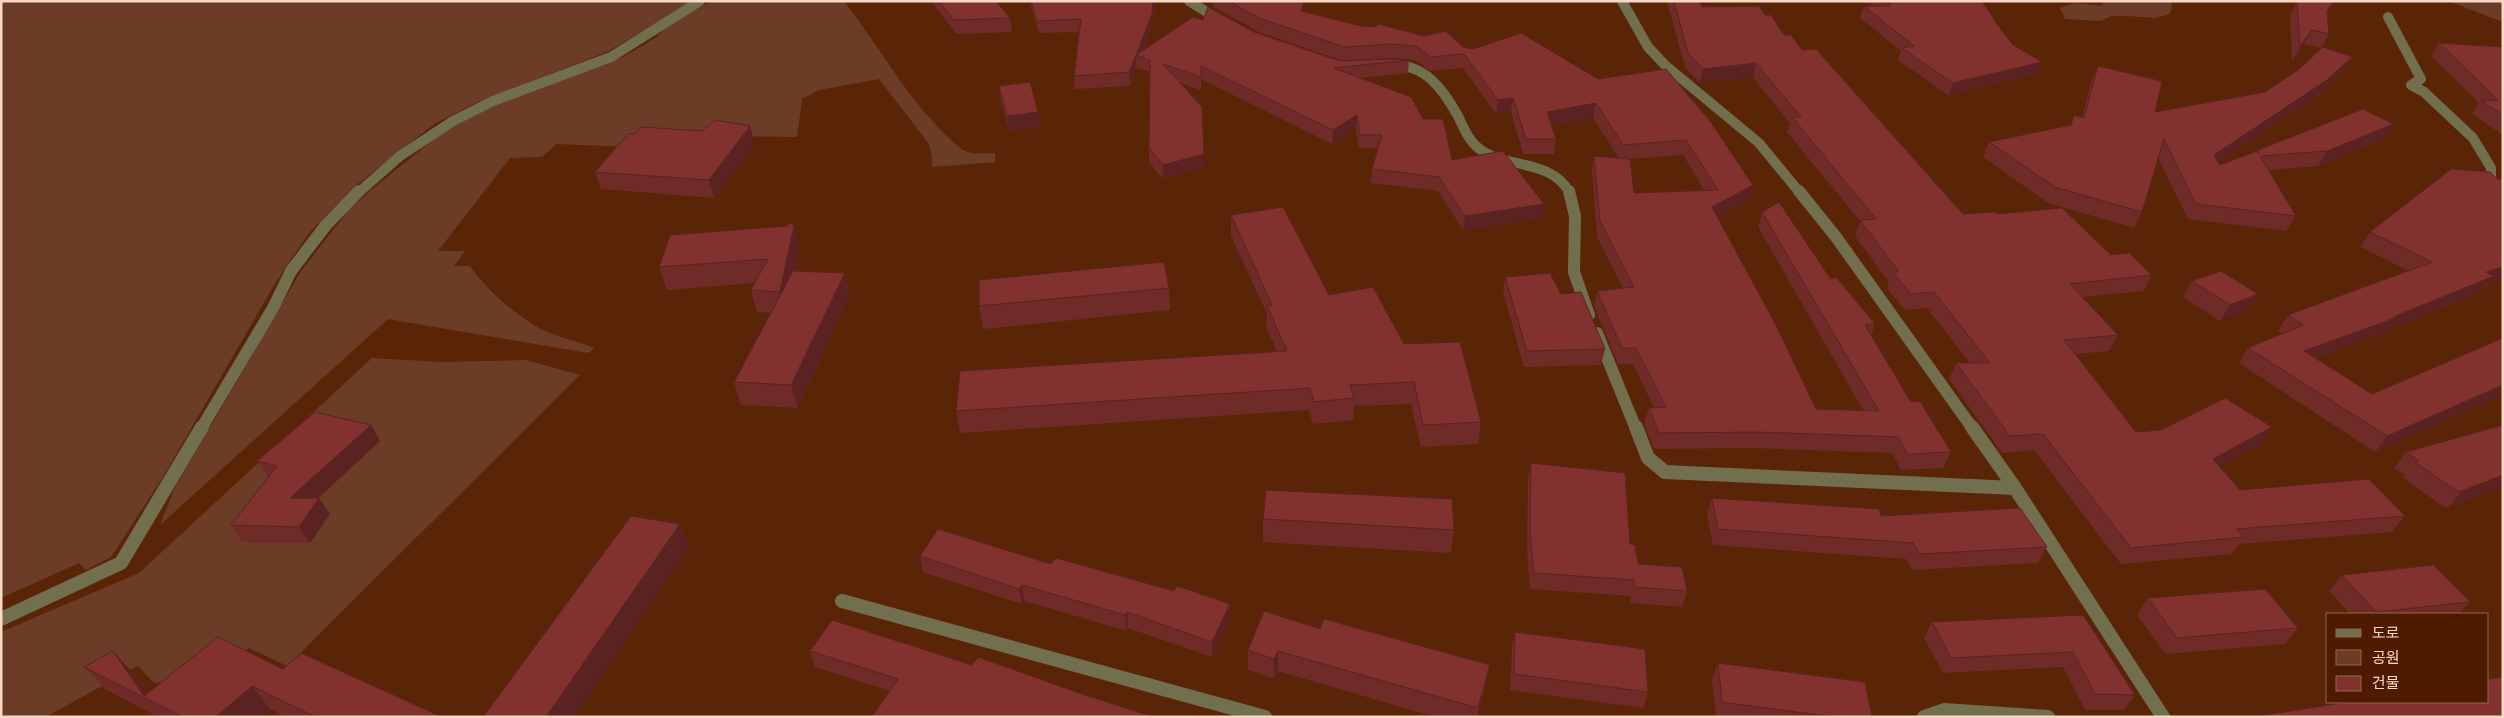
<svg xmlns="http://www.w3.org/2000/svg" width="2504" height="718" viewBox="0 0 2504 718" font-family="Jost,'Noto Sans KR',sans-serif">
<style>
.green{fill:#6b3d27}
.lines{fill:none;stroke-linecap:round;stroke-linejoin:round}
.minor-far2{stroke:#716f4d;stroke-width:10}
.minor-far1{stroke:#716f4d;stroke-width:12}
.minor{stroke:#716f4d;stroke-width:14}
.wall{fill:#6f2b28;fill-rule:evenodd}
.shaded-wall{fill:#5a2321}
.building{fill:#81322f;stroke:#5a2321}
</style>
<rect width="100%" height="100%" fill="#5a2507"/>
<path class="green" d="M1,1h692l-86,51 -129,50 -44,22 -80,63 -45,46 -35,52 -111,192 -52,80 -25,13 -7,-7 -78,35z
M712,1h132c35,45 62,96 103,135 6,5 11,12 18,15 9,4 20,2 30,2v9l-63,5v-11l-3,-12 -50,-65 -60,11 -17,9 -5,38 -74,-1 -90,11 -77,-3 -14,13 -32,1 -72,93h27l-11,15h16c18,25 42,46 69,62 17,9 38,13 56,20l-7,5 -200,-34 -228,206 15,-38 126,-216 48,-61 22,-20 72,-58 43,-24 139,-52 32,-19 10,-12z
M2105,1h66l1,7 -3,6 -13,4 -28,-2h-17l-10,5 -36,-2 -5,-11 15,-5 27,3z
M2448,1h55v21z
M372,358l70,4 84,-2 54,15 -293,291 -38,-18 -43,28 -52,7 -16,-17 -92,51h-45v-85l138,-59z"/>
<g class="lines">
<path class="minor-far2" d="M1189,1l32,20
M1622,1l26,46 17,18 94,78 41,50
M2388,17l33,62 -10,6 13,7 49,46 18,30v10l9,15
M1392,65c33,-1 51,24 66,51 5,10 9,22 18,30 27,25 73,10 94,47
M358,193l42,-37 53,-35 40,-20 118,-44 89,-56"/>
<path class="minor-far1" d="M1569,191l6,25 -1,56 15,43
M1799,191l37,46 137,192
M2499,191l4,7
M1597,333l39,96
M201,429l72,-121 18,-37 35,-46 33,-34"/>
<path class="minor" d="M1636,427l12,31 17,14 350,16
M1972,427l43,61 148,229
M842,601l423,116
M1,619l120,-56 81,-136
M1924,717l20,-7 104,7"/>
</g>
<path class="wall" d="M931,1h65l14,17 2,14 -56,2z
M1029,1h126l-3,25 -8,23 59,-29 51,12 86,29 69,-1 -1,13 -47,5 62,41 29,41 92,44 -2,14 -79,12 -25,-39 -67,-8 1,-14 6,-21h-19l-3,-20 -24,16 -131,-65v11l-21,-7 24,84 -41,12 -14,-17v-14l1,-76 -14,-4 -6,18 -55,3 -1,-13 5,-44 -40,1z
M1214,1h93l-3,10 57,15 102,21 135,32 155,106 -4,15 -32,17 99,192 47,1 -105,-183 4,-15 68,66 45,46 -4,11 40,67 40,50 -8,16 -42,2 -9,-17 -142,-5 -96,1 -10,-25 5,-16h5l-21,-44h-15l-24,-58 3,-15 26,-3 -26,-51 -5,-66 2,-15 25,2 -26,-40 -41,7 4,14 -2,15h-31l-12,-42 -15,2 -33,-46 -33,3 -15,-11 -26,-2 -46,3 -84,-29 -45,-25zM1683,155l22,36 -71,2 -4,-34z
M1667,1h33l2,6 63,8 19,20 18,15 161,164h34l114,41 41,20 -8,16 -61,6 35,38 -9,16 -34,3 61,78 136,-5 -11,17 -42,22 21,24 165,26 -13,16 -153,12 -7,10 -111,10 -87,-114 -32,3 -53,-74 7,-16h14l-43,-55 -22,2 -18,-22 2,-6 -34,-46 5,-15 -73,-89 3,-8 -37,-47 -53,6 -15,-16z
M1855,1h127l15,23 16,21 29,17 -5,12 -89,21 -50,-35 3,-9 -41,-33 4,-12h14z
M2297,2l38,2 -8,10 2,20 -8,14 -17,-4 -12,17 -2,-45z
M2439,43l64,4v88l-31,-21 7,-11 -48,-47z
M2352,57l-9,14 -24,24 -101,67 2,3 37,-14 1,-1 136,-26 -9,15 -67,27 -50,4 28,46 -10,15 -98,-12 -30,-61 -16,54 -8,16 -86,-25 -65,-46 6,-15 81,-17 4,-10 8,2 10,-37 6,-14 57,46 110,-20z
M999,86l39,26 2,15 -31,4 -8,-30z
M635,134l120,10 -41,54 -113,-9 -6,-17z
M1231,215l98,80 75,49 77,78 -3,22 -57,3 -10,-43 -57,2 -1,14 -40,4 -4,-14 -349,23 -4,-22 321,-60 -11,-24 1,-13 -36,-78z
M2370,232l120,51 -7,8 -97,40 -2,2 -68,25 56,36 131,-56 -128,114 -136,-89 9,-15 35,-14 -5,-3 10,-16 121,-44 -49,-24z
M800,247l-5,24 50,2 5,22 -52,113 -57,-3 -7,-23 37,-69 -14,-1 -6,-22 4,-7 -88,7 -8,-23z
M1505,277l100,72 -4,16 -77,2 -21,-75z
M2192,281l57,28 -29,12 -37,-24z
M1169,288l1,22 -187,19 -4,-23z
M371,425l9,16 -62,57 12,16 -20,29 -68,-1 -11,-17 37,-48 -11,-16z
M2406,452l97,34 -54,21h-5l-41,-29 2,-3 -11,-7z
M1531,463l99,81 8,20 49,27 -5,16 -51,-4 -1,-7 -100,-7 -3,-41 1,-69z
M1712,498l169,18 166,31 -9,16 -126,7 -6,-11 -193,-14 -6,-31z
M1263,519l191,11 -3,23 -188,-11z
M920,556l131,8 179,55 -18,38 -84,-29 -1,3 -103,-30 -2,3 -99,-32z
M2342,575l128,27 -11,12h-109l-21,-23z
M2148,598l150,30 -13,16 -119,10 -29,-39z
M1264,611l222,75 -8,31h-43l-157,-46 -4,8 -26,-9v-20z
M2083,615l52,80 -11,15h-39l-22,-43 -120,6 -19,-35 8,-16z
M1515,632l133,60 -5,16 -133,-18 2,-42z
M113,651l20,22 14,21 136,-25 159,48h-156l-16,-8 -9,8h-103l-53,-28 -21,-22z
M810,651l162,14 110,29 -192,-3 -75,-24z
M1718,663l154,54h-156l-4,-38z"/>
<path class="shaded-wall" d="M1153,1h2l-3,25 -11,31 -5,-2z
M1304,1h3l-6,23v-13z
M2334,1h3l-18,24 8,-14z
M2312,30l-8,14 -12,17 8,-15z
M1136,55v13l-6,18 -1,-14z
M2352,57l-9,14 -24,24 -113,75 8,-15z
M2042,62l-5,12 -89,21 5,-12z
M1756,63l-3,14 -53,6 3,-14z
M1513,98l-2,14 -15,2 2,-14z
M1596,103l-3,15 -48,8 2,-14z
M1038,112l2,15 -31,4 -2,-15z
M1357,115l-1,13 -24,16 1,-14z
M2394,124l-9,15 -67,27 9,-15z
M750,126l5,18 -41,54 -5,-18z
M1204,154v13l-41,12v-14z
M1753,185l-4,15 -41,23 4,-16z
M1544,204l-2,14 -79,12 2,-14z
M794,225l6,22 -13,67 -7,-22z
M2503,267v12l-13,4 -7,8 -97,40 -2,2 -90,33 10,-15 89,-34 93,-45z
M845,273l5,22 -52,113 -7,-23z
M2258,294l-9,15 -29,12 10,-16z
M2503,385v10l-128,57 12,-16z
M371,425l9,16 -79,73 -11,-16z
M2272,427l-11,17 -59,31 11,-16z
M2503,475v11l-54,21 13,-16z
M319,498l11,16 -20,29 -11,-16z
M680,524l10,22 -116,171h-28z
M1022,585l2,16 -2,3 -3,-15z
M1230,604v15l-18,38v-15z
M1127,612l1,16 -1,3 -2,-16z
M113,651l20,22 20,28 -9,-5z
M1278,651v20l-4,8v-20z
M1490,665l-4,21 -8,31h-1z
M252,686l18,23 -9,8h-45z"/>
<path class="building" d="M939,1h57l14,17 -56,2z
M1031,1h122l-1,13 -16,41 57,-38 10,3 5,-13 46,25 86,29 50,-2 19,1 -75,8 77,29 12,22h20l9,41 51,-9 41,53 -79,12 -26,-39 -67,-8 10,-34h-22l-3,-20 -24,15 -132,-64v11l-38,-13 39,43 2,47 -41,11 -14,-17 1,-88 -14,-5 -7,17 -55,4 7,-57 -44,2z
M1228,1h76l-3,10 60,15 13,1 4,-3 46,12 22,-5 17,16 10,2 48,-16 77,46 68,-10 44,52 43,64 -41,22 65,120 39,82 63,2 -117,-199 17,-10 51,76h7l38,46 -10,1 46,77 9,-1 31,51 -43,2 -10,-17 -142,-5 -97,1 -10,-25 17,-1 -30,-59h-14l-25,-57 37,-4 -34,-66 -6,-65 36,3 4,34 84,-3 -32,-50 -63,5 -27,-42 -49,9 9,27h-30l-13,-41 -15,2 -34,-46 -33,3 -15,-11 -26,-2 -46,3 -85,-29z
M1674,1h26l2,6 57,-1 6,9h6l13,20h7l11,15 14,-1 147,165 31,-2 3,2 65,-6 49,47 18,-2 23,22 -82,9 48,51 -54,5 72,92 25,-2 64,-32 47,29 -59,32 27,31 129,-11 36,37 -169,13 8,8 -113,11 -88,-114 -33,2 -54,-73h34l-56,-71 -23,2 -18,-22h6l-39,-52 16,-1 -84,-102h9l-45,-54 -53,6 -15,-16z
M1891,1h91l15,23 16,21 29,17 -89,21 -51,-35 12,-2 -50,-40h26z
M2298,1h36l-7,10 2,23 -17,-4 -12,16 -3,-44z
M2439,43l64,4v68l-22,-14 17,-1z
M2323,47l29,10 -25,23 -113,75 6,10 37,-14 2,3 -1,-4 105,-41 31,15 -67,27 -67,5 36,60 -100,-12 -32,-65 -22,73 -87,-25 -66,-45 82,-17 3,-10 10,3 14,-52 64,15 -7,31 110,-20 33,-22z
M1030,82l8,30 -31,4 -8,-30z
M715,120l35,6 -41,54 -114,-8 33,-38h7l6,-7 61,4z
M2451,169l39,3 7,7h5l1,1v87l-17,5 8,4 -101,41 2,1 -91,33 68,43 131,-56v47l-116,51 -139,-88 55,-23 -15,-10 144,-53 -62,-30z
M1283,207l46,88 44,-8 31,57 56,-2 21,80 -58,3 -9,-43 -64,3 4,13 -40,4 -4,-14 -354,23 4,-40 327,-20 -20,-45 5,-1 -41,-90z
M789,223l5,2 -14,67 -29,-2 17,-31 -109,8 11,-32 117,-9z
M1164,262l5,26 -190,18v-26z
M793,271l52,2 -54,112 -57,-3z
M2221,271l37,23 -28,11 -38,-24z
M1550,273l11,21 20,-2 24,57 -78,2 -22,-74z
M315,412l56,13 -81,73h29l-20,29 -68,-2 46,-59 -20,-5z
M2503,425v50l-41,16h-5l-42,-29 4,-1 -13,-9z
M1531,463l94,10 5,71 5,1 3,19 44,3 5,24 -52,-4 -1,-7 -100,-7 -4,-41z
M1266,490l186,9 2,31 -191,-11z
M1712,498l167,11 2,7 139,-8 27,39 -127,7 -7,-11 -195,-14z
M631,516l49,8 -134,193h-63z
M938,529l113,35 5,-6 118,33 3,-5 53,18 -18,38 -85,-30 -2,3 -103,-30 -3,4 -99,-33z
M2433,565l37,37 -94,10 -34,-37z
M2265,589l33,39 -121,10 -29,-40z
M1264,611l56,18 4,-10 166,46 -12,43 -200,-57 -4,8 -26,-9z
M2083,615l52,80 -40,-1 -22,-42 -122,6 -19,-36z
M832,620l140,45 6,-8 104,37 72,23h-282l26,-38 -88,-28z
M1515,632l130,17 3,43 -134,-18z
M218,637l65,32 18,-16 141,64h-126l-64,-31 -36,31h-37l2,-1 -97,-49 29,-16 31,45z
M1718,663l147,19 7,35h-38l-112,-15z
M2503,677v40h-244l-1,-1 90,-14h140v-23z"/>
<rect width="2504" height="718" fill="none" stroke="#fad8c8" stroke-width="5"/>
<rect x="2326" y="613" width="162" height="90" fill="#4e1a00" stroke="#936650"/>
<rect x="2336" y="629" width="25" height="8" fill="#716f4d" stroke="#936650"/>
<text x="2372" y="638" font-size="15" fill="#fad8c8">도로</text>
<rect x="2336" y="650" width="25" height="15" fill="#6b3d27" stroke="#936650"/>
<text x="2372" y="663" font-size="15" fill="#fad8c8">공원</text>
<rect x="2336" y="676" width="25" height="15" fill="#81322f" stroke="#936650"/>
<text x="2372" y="688" font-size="15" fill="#fad8c8">건물</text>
</svg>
